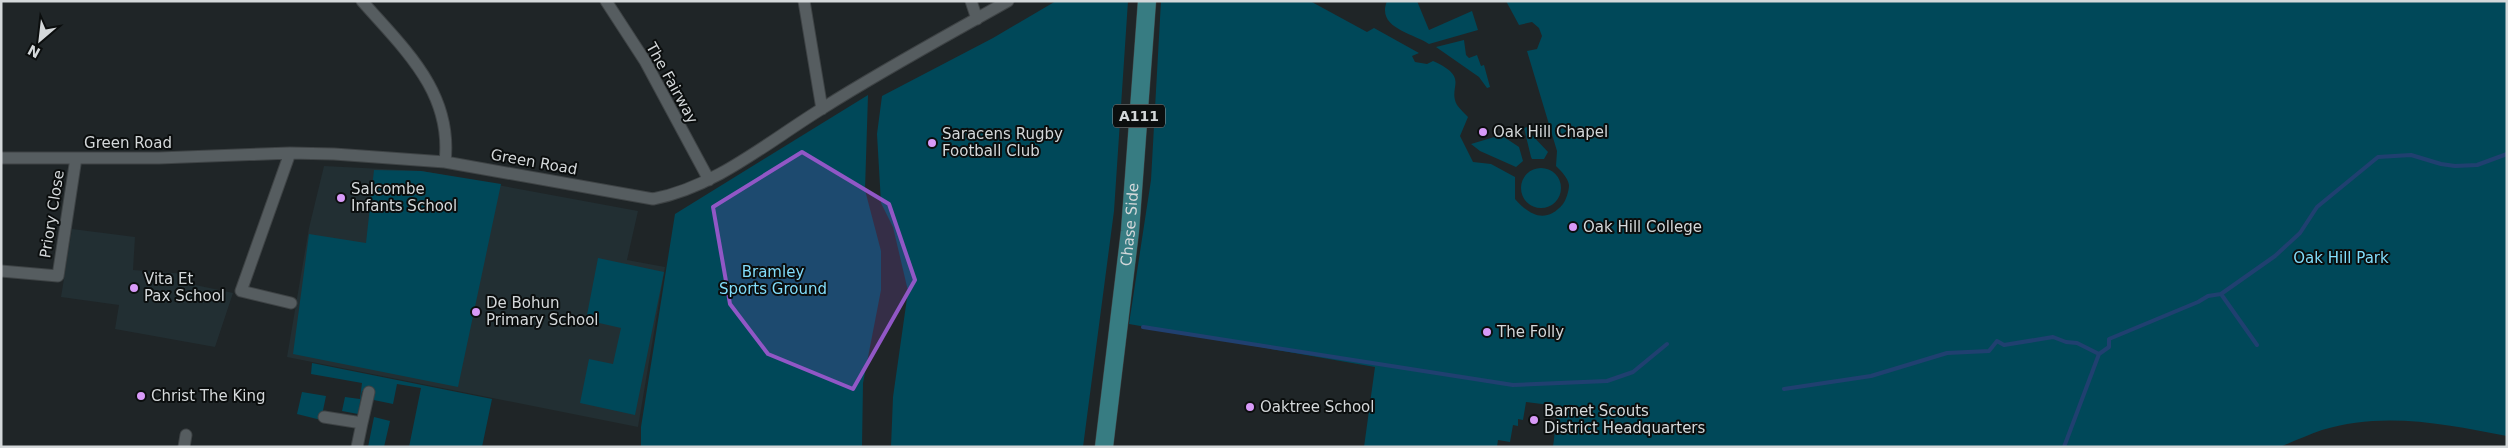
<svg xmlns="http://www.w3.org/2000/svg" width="2508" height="448" viewBox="0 0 2508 448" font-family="'DejaVu Sans',sans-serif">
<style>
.built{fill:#222f33}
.green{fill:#004859}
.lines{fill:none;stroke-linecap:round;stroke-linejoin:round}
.stream{stroke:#204070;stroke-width:4}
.street-casing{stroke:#3e4345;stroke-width:13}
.primary-casing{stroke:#3e4345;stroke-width:19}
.street{stroke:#565d60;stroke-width:11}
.primary{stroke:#377c82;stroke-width:18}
.marked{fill:#9157c6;fill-opacity:0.2;stroke:#9157c6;stroke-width:4;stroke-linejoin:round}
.poi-dot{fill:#d89af8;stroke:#0b0e0e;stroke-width:2}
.labels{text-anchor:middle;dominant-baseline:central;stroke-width:4;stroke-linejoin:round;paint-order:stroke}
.shield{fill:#0b0e0e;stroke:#989b9d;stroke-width:1}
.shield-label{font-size:14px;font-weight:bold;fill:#d4d8da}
.street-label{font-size:15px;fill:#d4d8da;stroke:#0b0e0e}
.poi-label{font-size:15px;fill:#d4d8da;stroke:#0b0e0e;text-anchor:start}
.park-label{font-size:15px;fill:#82ddfb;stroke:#0b0e0e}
</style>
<rect width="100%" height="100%" fill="#1f2527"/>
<path class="built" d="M324,166l98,5 216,40 -11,49 38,7 -27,160 -351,-70 22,-129z
M72,229l63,8 -2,33 54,4 -1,9 47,10 -18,54 -100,-18 4,-24 -58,-8z"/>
<path class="green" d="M1056,1h72l-14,210 -31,236h-192l2,-50 15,-106 -15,-64 -12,-24 -4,-69 5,-38 111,-58z
M1161,1h149l57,31 7,-4 45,25 -7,3 3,6 12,2 6,-3c38,17 14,25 24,44 3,4 7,8 11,12l-8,19 13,26 18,2 24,13v22c15,17 31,25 48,5 3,-4 6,-13 6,-19 -1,-7 -8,-14 -13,-19l1,-15 -30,-100 10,-2 5,-13 -3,-8 -7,-6 -13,3 -13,-24h1001v435c-61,-12 -124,-25 -185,-6 -14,5 -28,11 -42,17h-727l5,-41 -32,-4 -3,18 -5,-1v7l-5,-1 -3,17 -12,-2 -1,7h-133l11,-80 -246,-43 22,-144z
M1387,1h30l12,29 43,-19 6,19 -49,14c-16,-11 -53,-16 -42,-43z
M1464,40l2,15 3,3 8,-3 4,11 3,-1 6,22 -3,1 -8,-11 -43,-30z
M868,95l-3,95 16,61v39l-18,93 -1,64h-221v-20l34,-213z
M1530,126l1,8 17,18 -4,7h-12l-1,-2 -7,-29z
M1501,135l18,12 4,14 -7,6 -36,-16 -9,-7z
M1521 188a20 20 0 1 1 40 0a20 20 0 1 1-40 0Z
M374,170l47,1 80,13 -43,203 -165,-33 16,-120 57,9z
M598,258l66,14 -29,143 -55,-12 9,-44 24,5 8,-36 -35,-8z
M312,363l180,36 -10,48h-73l12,-59 -24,-4 -4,20 -24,-5 2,-7 -9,-1 -4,23 -16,-3 3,-14 15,2 2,-16 -51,-9z
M302,392l24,4 -5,24 -24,-6z
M374,417l16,4 -6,26h-16z"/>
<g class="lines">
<path class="stream" d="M2221,294l36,51
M1143,327l370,58 94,-4 26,-9 34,-28
M1784,389l87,-13 76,-23 42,-2 8,-10 7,4 49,-8 13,5 11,1 22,11 10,-7v-8l89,-37 10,-6 13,-2 54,-38 25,-23 17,-26 61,-50 33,-2 30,9 14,2 22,-1 30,-11
M2064,447l35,-93"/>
<g class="street-casing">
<path id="street" d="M362,1c42,48 91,91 83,161
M606,1l39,60 64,119
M804,1l18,108
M971,1l6,18
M290,153l-49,138 50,12
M1,158h158l131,-5 44,1 111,8 208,37c63,-12 116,-58 170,-91 60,-38 123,-72 185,-107
M1,271l57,5 18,-118
M324,417l38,6 -5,24
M362,423l7,-31
M184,447l2,-12"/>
</g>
<g class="primary-casing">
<g id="primary">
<path id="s1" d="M1104,447l26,-216 17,-230"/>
</g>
</g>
<use href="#street" class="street"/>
<use href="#primary" class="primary"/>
</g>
<path class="marked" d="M802,152l87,52 26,76 -62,109 -85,-35 -38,-50 -17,-97z"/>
<g class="poi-dot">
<circle cx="1483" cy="132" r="5"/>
<circle cx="932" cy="143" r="5"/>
<circle cx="341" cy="198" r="5"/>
<circle cx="1573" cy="227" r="5"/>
<circle cx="134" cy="288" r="5"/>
<circle cx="476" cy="312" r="5"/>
<circle cx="1487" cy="332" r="5"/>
<circle cx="141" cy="396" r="5"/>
<circle cx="1250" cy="407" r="5"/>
<circle cx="1534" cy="420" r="5"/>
</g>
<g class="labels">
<rect class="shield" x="1113" y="104.5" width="52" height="23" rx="4"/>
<g class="shield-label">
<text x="1139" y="116">A111</text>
</g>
<g class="street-label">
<text transform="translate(672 83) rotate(61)">The Fairway</text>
<text x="128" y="143">Green Road</text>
<text transform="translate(534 162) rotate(10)">Green Road</text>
<text transform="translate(52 214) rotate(-81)">Priory Close</text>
<text stroke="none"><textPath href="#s1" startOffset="224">Chase Side</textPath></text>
</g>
<g class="poi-label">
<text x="1493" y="132">Oak Hill Chapel</text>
<text x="942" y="134">Saracens Rugby<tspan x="942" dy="17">Football Club</tspan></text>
<text x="351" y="189">Salcombe<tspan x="351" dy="17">Infants School</tspan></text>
<text x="1583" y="227">Oak Hill College</text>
<text x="144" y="279">Vita Et<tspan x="144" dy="17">Pax School</tspan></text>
<text x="486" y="303">De Bohun<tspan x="486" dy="17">Primary School</tspan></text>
<text x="1497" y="332">The Folly</text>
<text x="151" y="396">Christ The King</text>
<text x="1260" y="407">Oaktree School</text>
<text x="1544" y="411">Barnet Scouts<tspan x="1544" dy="17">District Headquarters</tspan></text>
</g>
<g class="park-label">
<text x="2341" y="258">Oak Hill Park</text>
<text x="773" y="272">Bramley<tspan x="773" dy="17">Sports Ground</tspan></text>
</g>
</g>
<rect width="2508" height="448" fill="none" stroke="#d4d8da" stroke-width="5"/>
<g transform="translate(40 40) rotate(208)" stroke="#0b0e0e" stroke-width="4" paint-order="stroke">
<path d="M0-4L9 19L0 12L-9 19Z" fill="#d4d8da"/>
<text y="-8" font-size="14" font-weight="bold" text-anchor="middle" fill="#d4d8da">N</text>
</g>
</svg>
